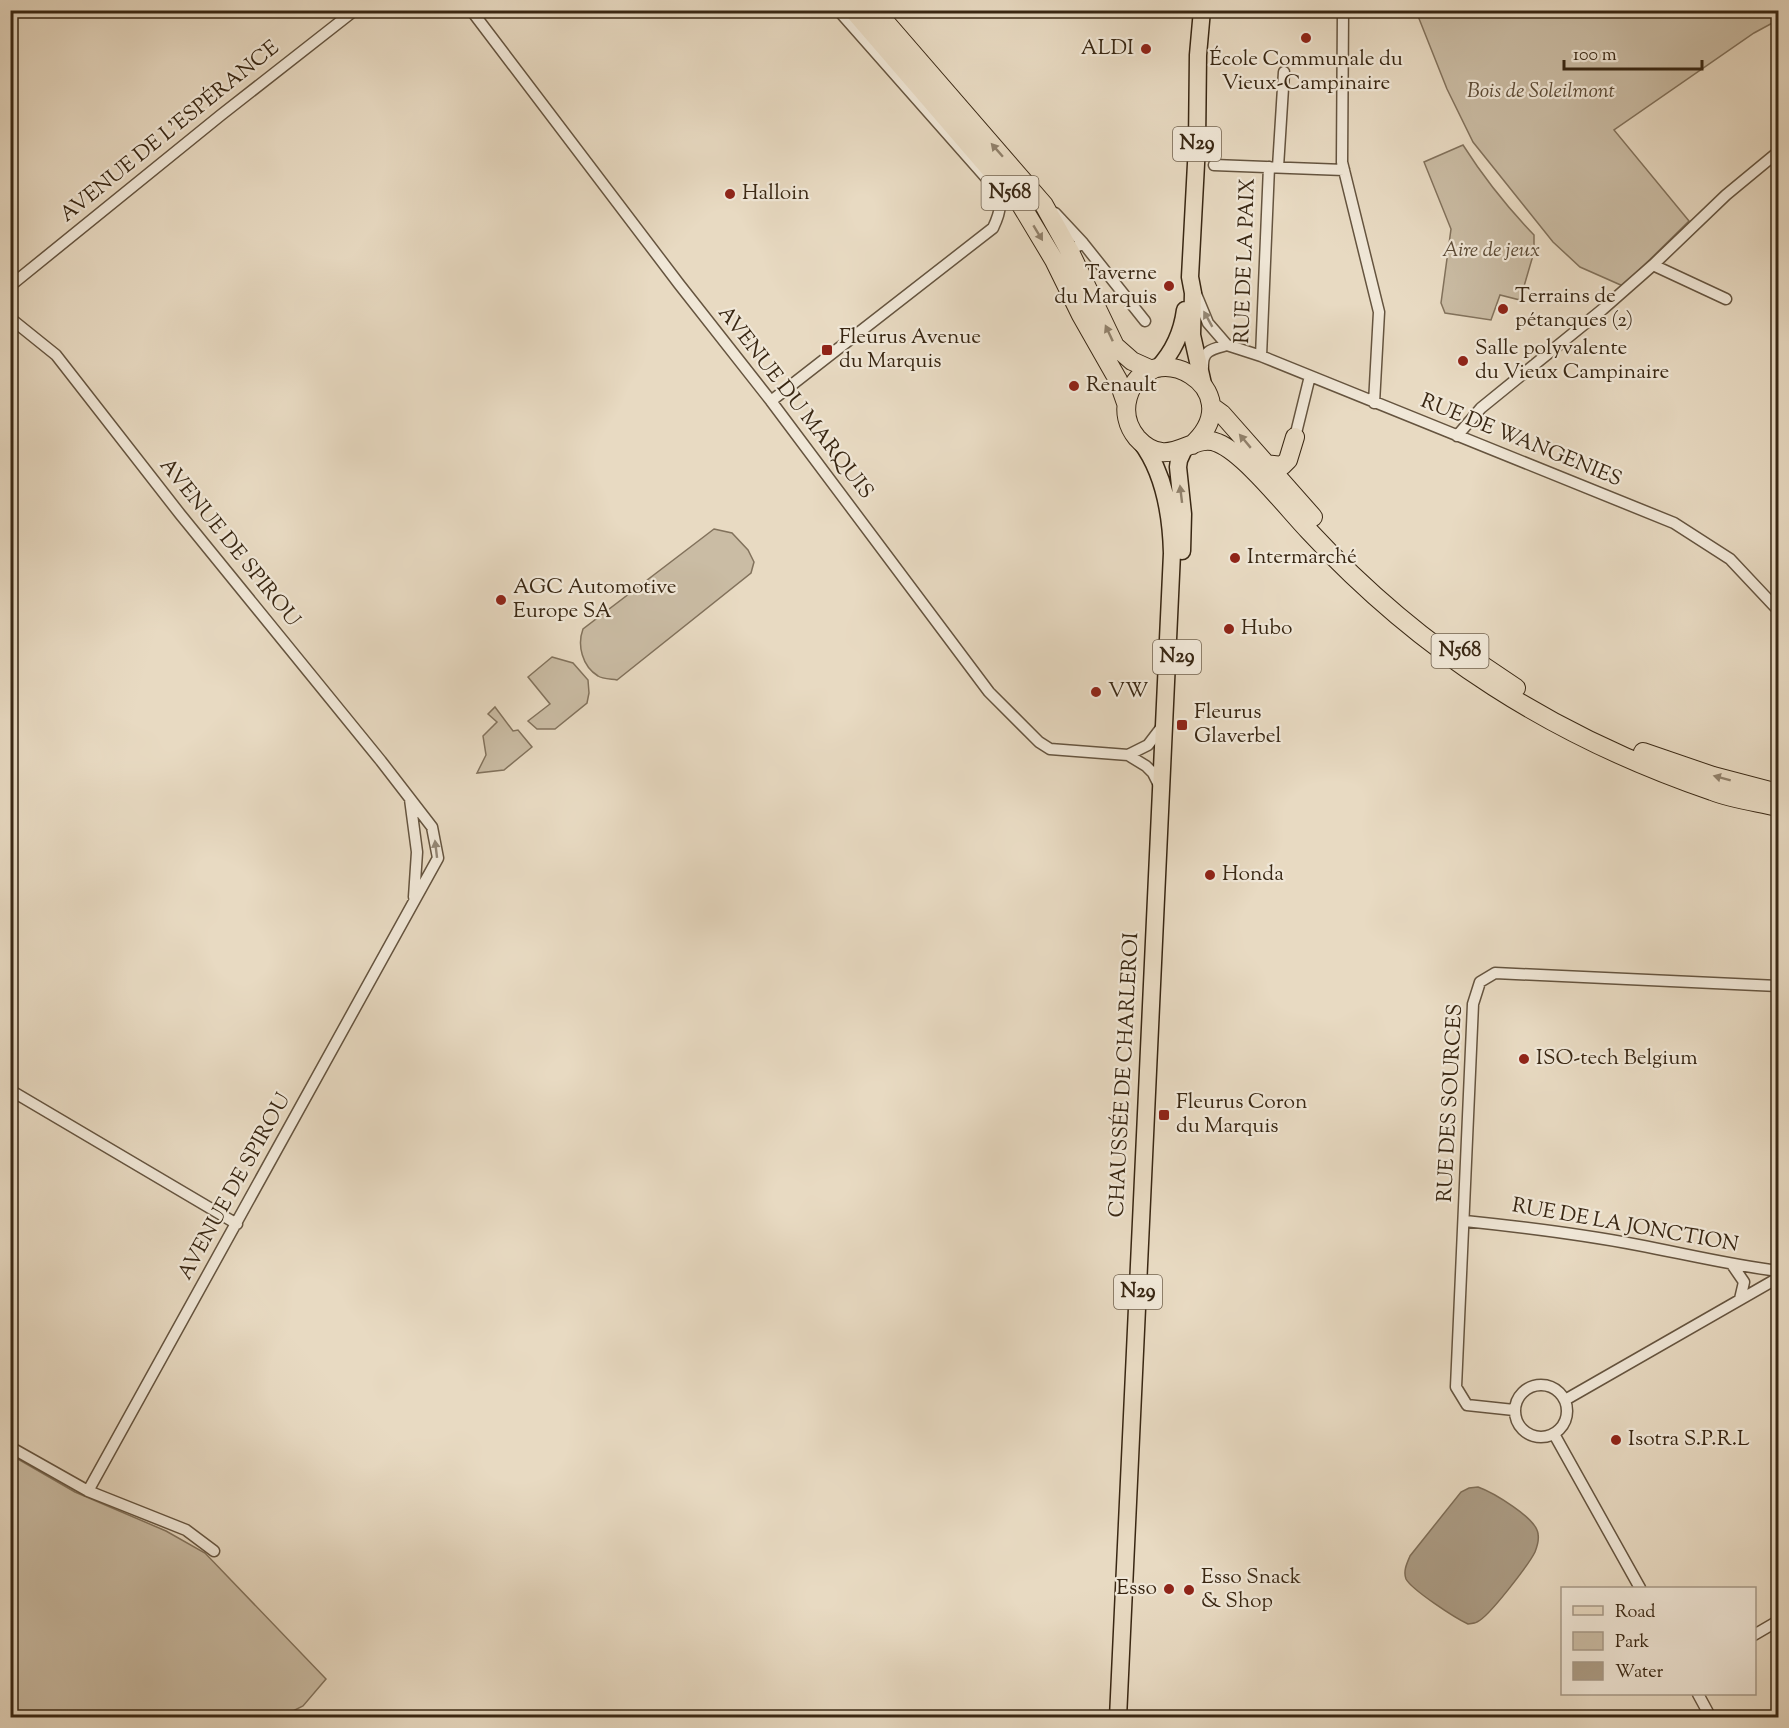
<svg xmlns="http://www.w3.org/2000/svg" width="1789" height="1728" viewBox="0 0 1789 1728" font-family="'Sorts Mill Goudy',serif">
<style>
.green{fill:#cabca4;stroke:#82725c;stroke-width:1.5}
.water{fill:#ac9d86;stroke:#7e6e58;stroke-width:1.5}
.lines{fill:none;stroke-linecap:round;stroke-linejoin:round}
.minor-casing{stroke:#65543f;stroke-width:13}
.primary-casing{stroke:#392713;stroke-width:19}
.trunk-casing{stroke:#392713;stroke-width:20}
.minor{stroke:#f0e7d7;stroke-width:10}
.primary{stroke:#e8dac2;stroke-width:16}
.trunk{stroke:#e8dac2;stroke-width:18}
.oneway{fill:#90806a}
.oneway2{fill:#948775}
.poi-dot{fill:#8f2418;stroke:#f0e7d7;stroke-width:2}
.labels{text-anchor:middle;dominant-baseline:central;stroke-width:4.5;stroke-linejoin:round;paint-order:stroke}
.shield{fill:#f0e7d7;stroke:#70614e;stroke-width:1.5}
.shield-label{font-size:20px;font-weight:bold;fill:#392713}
.poi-label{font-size:21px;fill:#392713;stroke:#f0e7d7;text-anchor:start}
.park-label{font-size:21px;font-style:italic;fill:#5d4c37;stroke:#f0e7d7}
.street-label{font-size:21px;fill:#392713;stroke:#f0e7d7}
</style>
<rect width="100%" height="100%" fill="#e8dac2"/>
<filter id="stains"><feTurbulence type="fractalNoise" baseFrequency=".00333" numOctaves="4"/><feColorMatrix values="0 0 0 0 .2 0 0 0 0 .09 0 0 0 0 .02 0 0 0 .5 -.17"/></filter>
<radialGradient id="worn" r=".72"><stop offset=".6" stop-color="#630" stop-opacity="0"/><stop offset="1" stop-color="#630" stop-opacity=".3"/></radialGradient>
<path class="green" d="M1778,10v10l-24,13 -140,97 75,91 -66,65 -43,-19 -27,-25 -80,-100 -26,-53 -31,-78z
M1463,145c21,33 44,62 71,90v17l-14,48 -20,-5 -9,25 -46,-7 -4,-10 10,-74 -27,-67z
M714,529l18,4 16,17 6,12 -3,11 -134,107c-6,-1 -15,-1 -19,-4 -16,-10 -21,-31 -15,-47z
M552,657l21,6 15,17 1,13 -2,10 -32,26h-18l-9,-8 22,-17 -22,-27z
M495,707l18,24 5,-1 14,17 -28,23 -27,3 9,-18 -3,-19 14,-14 -9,-8z
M11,1455l64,37 91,39 39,22 121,126 -23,27 -22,11h-270z"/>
<path class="water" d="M1478,1487c14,5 59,31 60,47 1,5 -1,13 -3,18 -6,12 -46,65 -58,70 -1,1 -9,2 -9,2 -13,-6 -56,-34 -62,-45 -3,-8 1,-16 4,-23l51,-64 8,-4z"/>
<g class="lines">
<g class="minor-casing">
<path id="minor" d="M471,10l208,274 92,117 218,291 50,50 11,7 78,6 18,11 7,7 7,14
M1343,10l-1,152 37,150 -5,91
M1214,165l130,5
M1278,167l6,-95
M1055,213l28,30 -5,3
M1083,243l62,78
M1653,265l73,34
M10,286l211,-171 134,-105
M1196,294l12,29 19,22 34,11 413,167 56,36 48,51
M10,297v13
M10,318l46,37 124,159 201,247 51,66 6,31 -350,633
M1261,356l8,-189
M1203,367c-1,-17 10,-18 24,-22
M771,401l222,-173c11,-23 8,-27 -5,-48l-150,-170
M1457,436l24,-28 122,-99 50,-44 73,-70 52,-43
M1295,437l15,-61
M1128,755l20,-10 13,-17
M410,799l7,53 -3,45
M10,1090l227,134
M1465,1221c58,6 115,13 173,24 47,9 92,20 140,26
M1733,1266l11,16 -4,17
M1515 1411a26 26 0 1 1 52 0a26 26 0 1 1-52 0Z
M1565,1400l213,-122
M1514,1410l-47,-5 -11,-18 17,-383 7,-22 15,-9 283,13
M1554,1434l86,154
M10,1447l78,44 98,39 28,21
M1754,1635l24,-14
M1698,1694l13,24"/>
</g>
<g class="primary-casing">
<path id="primary" d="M1202,10l-4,45 -1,90 -7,132 3,16 -1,42 11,49
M1158,368c16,-17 24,-35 27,-58
M1182,551l1,-37 -5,-47 1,-7 5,-11
M1118,1718l54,-1165c-1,-38 -7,-79 -31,-111"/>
</g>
<g class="trunk-casing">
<path id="trunk" d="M853,10l168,195 33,55 27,55 37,65 8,23
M875,10l169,195 25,45 46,96 17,15 20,9
M1211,406l11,8 91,103
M1192,445c62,-56 -44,-115 -64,-48 -4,14 -1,29 9,41 32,35 55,-7 81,5 27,11 69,65 91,88 113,122 245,206 403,260 21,8 45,11 66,16
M1265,464l17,2 6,-6 7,-23
M1467,655l49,33
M1643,752l70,24 65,17"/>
</g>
<use href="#minor" class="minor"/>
<use href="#primary" class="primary"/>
<use href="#trunk" class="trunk"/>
</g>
<defs><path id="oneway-solid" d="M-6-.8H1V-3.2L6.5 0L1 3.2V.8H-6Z" transform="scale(1.5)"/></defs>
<g class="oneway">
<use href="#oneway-solid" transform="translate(997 150) rotate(-131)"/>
<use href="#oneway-solid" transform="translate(1038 233) rotate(59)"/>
<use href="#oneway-solid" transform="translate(1109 333) rotate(-115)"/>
<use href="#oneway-solid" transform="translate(1245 441) rotate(-130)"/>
<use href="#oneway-solid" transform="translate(1181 494) rotate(-97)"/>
<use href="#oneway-solid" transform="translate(1722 778) rotate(-165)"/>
</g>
<g class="oneway2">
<use href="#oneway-solid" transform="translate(1208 319) rotate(-119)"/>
<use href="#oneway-solid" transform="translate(436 849) rotate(-97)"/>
</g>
<g class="poi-dot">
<circle cx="1306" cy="38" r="6"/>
<circle cx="1146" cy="49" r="6"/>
<circle cx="730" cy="194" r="6"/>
<circle cx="1169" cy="286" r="6"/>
<circle cx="1503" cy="309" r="6"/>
<rect x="821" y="344" width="12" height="12" rx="3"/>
<circle cx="1463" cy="361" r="6"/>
<circle cx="1074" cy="386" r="6"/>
<circle cx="1235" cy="558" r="6"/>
<circle cx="501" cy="600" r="6"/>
<circle cx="1229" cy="629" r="6"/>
<circle cx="1096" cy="692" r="6"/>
<rect x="1176" y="719" width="12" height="12" rx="3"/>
<circle cx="1210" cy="875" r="6"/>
<circle cx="1524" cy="1059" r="6"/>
<rect x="1158" y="1109" width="12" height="12" rx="3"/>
<circle cx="1616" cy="1440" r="6"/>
<circle cx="1169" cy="1589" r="6"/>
<circle cx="1189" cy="1590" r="6"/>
</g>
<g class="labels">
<g class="shield">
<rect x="1173" y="127" width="48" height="34" rx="4.5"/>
<rect x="981.5" y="176" width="57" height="34" rx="4.5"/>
<rect x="1431.5" y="634" width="57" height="34" rx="4.5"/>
<rect x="1153" y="640" width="48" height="34" rx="4.5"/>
<rect x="1114" y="1275" width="48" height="34" rx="4.5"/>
</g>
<g class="shield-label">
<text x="1197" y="144">N29</text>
<text x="1010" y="193">N568</text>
<text x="1460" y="651">N568</text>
<text x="1177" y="657">N29</text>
<text x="1138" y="1292">N29</text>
</g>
<g class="poi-label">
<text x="1134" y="49" text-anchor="end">ALDI</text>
<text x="1306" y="60" text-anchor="middle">École Communale du<tspan x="1306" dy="24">Vieux-Campinaire</tspan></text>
<text x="742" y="194">Halloin</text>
<text x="1157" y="274" text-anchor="end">Taverne<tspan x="1157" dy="24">du Marquis</tspan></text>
<text x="1515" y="297">Terrains de<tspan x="1515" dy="24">pétanques (2)</tspan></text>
<text x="839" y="338">Fleurus Avenue<tspan x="839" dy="24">du Marquis</tspan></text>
<text x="1475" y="349">Salle polyvalente<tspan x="1475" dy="24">du Vieux Campinaire</tspan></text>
<text x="1086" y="386">Renault</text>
<text x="1247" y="558">Intermarché</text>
<text x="513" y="588">AGC Automotive<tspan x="513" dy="24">Europe SA</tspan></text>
<text x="1241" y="629">Hubo</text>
<text x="1108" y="692">VW</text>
<text x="1194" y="713">Fleurus<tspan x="1194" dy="24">Glaverbel</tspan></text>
<text x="1222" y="875">Honda</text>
<text x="1536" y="1059">ISO-tech Belgium</text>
<text x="1176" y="1103">Fleurus Coron<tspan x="1176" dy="24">du Marquis</tspan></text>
<text x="1628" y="1440">Isotra S.P.R.L</text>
<text x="1201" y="1578">Esso Snack<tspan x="1201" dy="24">&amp; Shop</tspan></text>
<text x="1157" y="1589" text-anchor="end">Esso</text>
</g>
<g class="park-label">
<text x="1541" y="92">Bois de Soleilmont</text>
<text x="1491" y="251">Aire de jeux</text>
</g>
<g class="street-label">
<text transform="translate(170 132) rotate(-39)">AVENUE DE L'ESPÉRANCE</text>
<text transform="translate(1246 261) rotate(-88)">RUE DE LA PAIX</text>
<text transform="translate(795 403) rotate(52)">AVENUE DU MARQUIS</text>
<text transform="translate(1521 441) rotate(22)">RUE DE WANGENIES</text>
<text transform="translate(229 543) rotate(51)">AVENUE DE SPIROU</text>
<text transform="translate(1125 1075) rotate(-87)">CHAUSSÉE DE CHARLEROI</text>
<text transform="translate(1451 1103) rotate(-87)">RUE DES SOURCES</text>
<text transform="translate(235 1187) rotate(-61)">AVENUE DE SPIROU</text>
<text transform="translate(1625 1226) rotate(10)">RUE DE LA JONCTION</text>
</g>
</g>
<rect width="1789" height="1728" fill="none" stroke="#e8dac2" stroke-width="36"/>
<rect x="12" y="12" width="1765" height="1704" fill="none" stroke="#392713" stroke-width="3"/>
<rect x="18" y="18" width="1753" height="1692" fill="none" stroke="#392713" stroke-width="1.5"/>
<rect x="1561" y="1587" width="195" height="108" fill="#f0e7d7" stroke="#a79a89" stroke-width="1.5"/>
<rect x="1573" y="1606" width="30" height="9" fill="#e8dac2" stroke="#a79a89" stroke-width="1.5"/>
<text x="1615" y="1617" font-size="18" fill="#392713">Road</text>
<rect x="1573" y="1632" width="30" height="18" fill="#cabca4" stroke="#a79a89" stroke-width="1.5"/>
<text x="1615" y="1647" font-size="18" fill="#392713">Park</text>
<rect x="1573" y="1662" width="30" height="18" fill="#ac9d86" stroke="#a79a89" stroke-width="1.5"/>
<text x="1615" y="1677" font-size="18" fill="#392713">Water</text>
<path d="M1564 60v9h138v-9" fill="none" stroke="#392713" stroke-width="3"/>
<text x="1573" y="60" font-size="18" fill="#392713" stroke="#f0e7d7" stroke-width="4.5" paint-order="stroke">100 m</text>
<rect width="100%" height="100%" filter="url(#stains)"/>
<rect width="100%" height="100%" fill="url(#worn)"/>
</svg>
